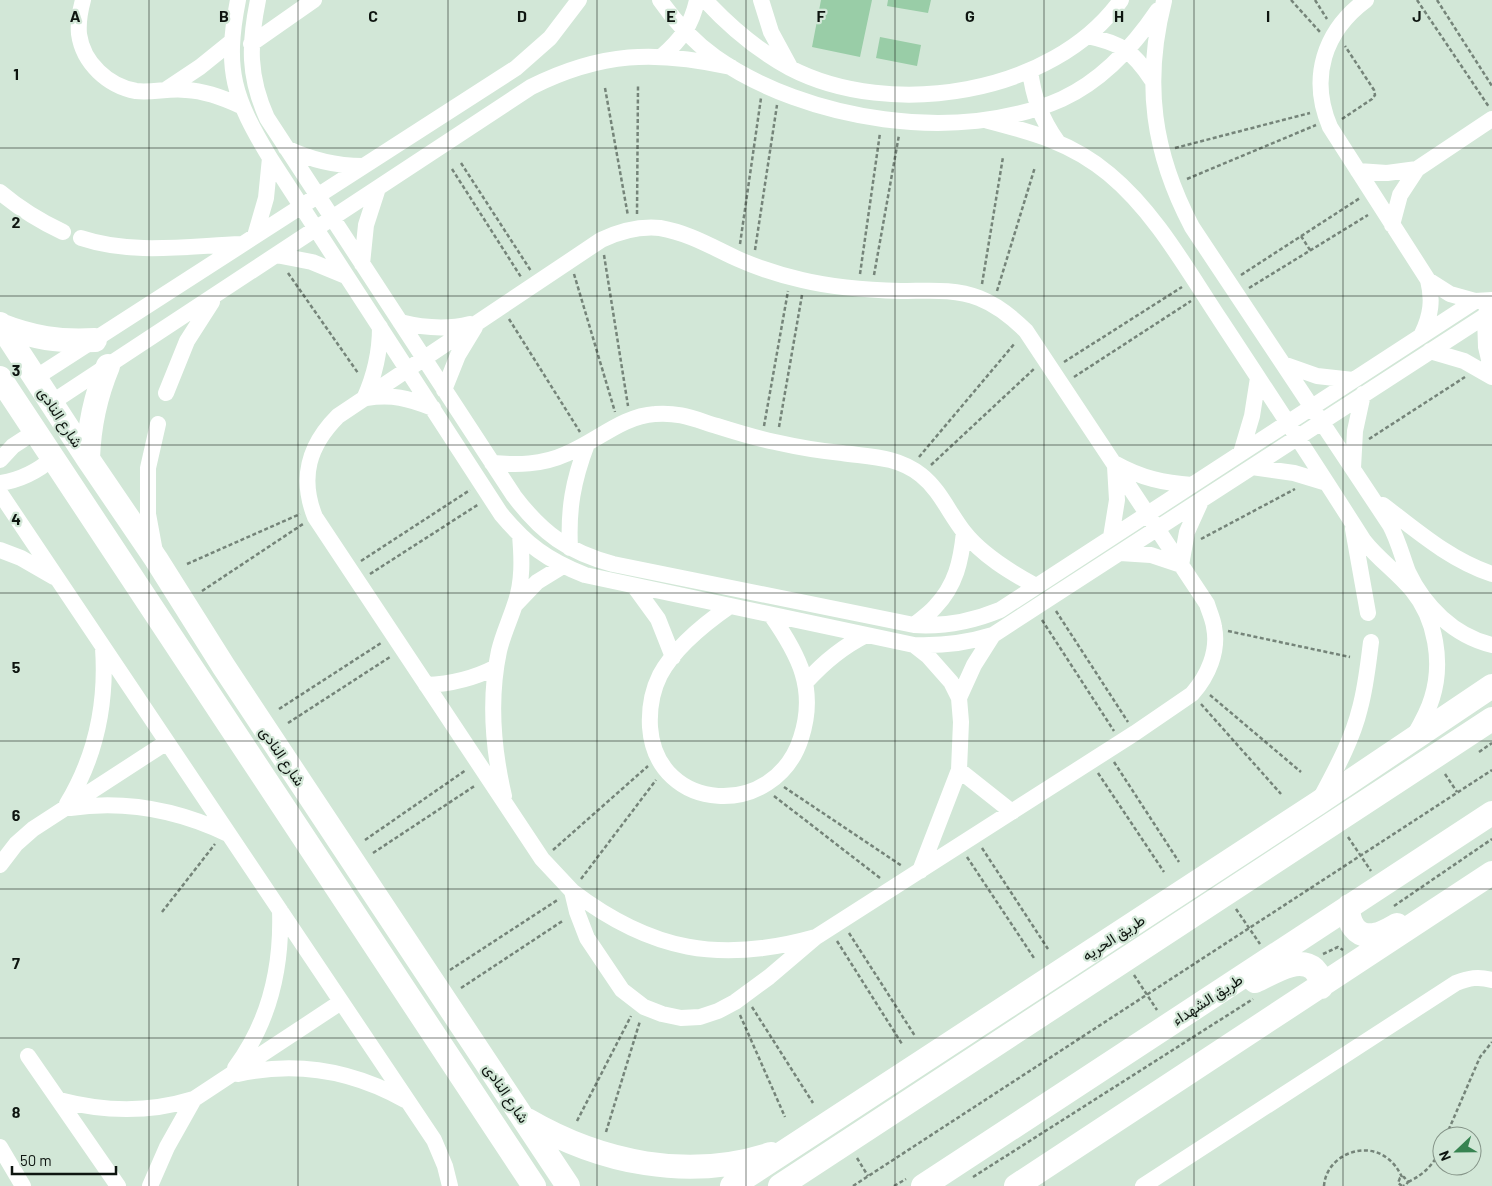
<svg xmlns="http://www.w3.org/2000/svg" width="1492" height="1186" viewBox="0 0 1492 1186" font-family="Barlow,Vazirmatn,sans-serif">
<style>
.green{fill:#99cda7}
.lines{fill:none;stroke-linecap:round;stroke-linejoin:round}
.path{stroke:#758479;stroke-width:2.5;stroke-dasharray:4 2.5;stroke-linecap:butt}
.street{stroke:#fff;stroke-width:16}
.secondary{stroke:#fff;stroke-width:24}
.grid{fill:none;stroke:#0e1510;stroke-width:1;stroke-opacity:0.55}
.labels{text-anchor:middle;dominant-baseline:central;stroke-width:4.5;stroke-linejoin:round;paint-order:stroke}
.street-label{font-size:15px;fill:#0e1510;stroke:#d2e7d7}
.grid-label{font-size:16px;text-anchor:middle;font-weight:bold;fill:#0e1510;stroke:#d2e7d7;stroke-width:4.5;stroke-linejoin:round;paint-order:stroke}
</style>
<rect width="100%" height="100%" fill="#d2e7d7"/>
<path class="green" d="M821,0h51l-12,57 -48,-10z
M888,0h43l-3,13 -41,-7z
M880,37l41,8 -4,21 -41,-8z"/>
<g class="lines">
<path class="path" d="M1291,0l29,32
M1315,0l12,19
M1417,0l72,107
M1437,0l55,86
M605,88l23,128
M1342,119l30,-20 3,-4 -1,-5 -29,-44
M1175,148l135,-35
M461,163l70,108
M452,169l69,108
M1187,179l129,-54
M637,214l1,-128
M1301,236l9,14
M740,244l21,-146
M755,250l22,-145
M604,255l24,151
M288,273l70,100
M574,274l41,138
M860,274l20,-141
M874,275l25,-140
M1241,275l119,-77
M982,284l21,-127
M1249,288l119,-73
M997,291l38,-124
M509,319l71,113
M1064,362l118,-75
M1074,377l117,-76
M764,426l24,-135
M779,427l23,-132
M1369,439l96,-62
M919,457l96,-114
M931,465l104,-97
M1201,539l94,-50
M361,561l109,-71
M187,564l113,-50
M370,574l109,-70
M202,591l101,-67
M1056,611l72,111
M1042,620l72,111
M1228,631l122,26
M1210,695l91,77
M1201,704l80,90
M279,709l102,-66
M288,723l102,-66
M1479,752l13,-9
M1114,762l65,100
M1098,773l66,99
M1445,774l12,18
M784,787l118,79
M774,796l106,82
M1348,837l23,34
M365,840l101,-70
M982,848l66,101
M553,850l95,-84
M373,853l103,-68
M967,857l67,101
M581,879l75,-99
M1394,906l98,-67
M1236,909l24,35
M162,912l53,-68
M849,933l66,103
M837,941l65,103
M1323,954l15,-7 5,3
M450,970l109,-71
M1134,975l23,35
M461,988l103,-68
M752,1007l61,96
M740,1015l45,102
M577,1121l54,-105
M606,1132l34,-111
M1446,1136l34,-79 12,-15
M857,1158l11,18
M973,1177l280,-178
M1408,1182c17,-8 27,-19 34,-36
M853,1186l639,-416
M894,1186l12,-7
M1324,1186c2,-30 40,-46 63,-28 7,5 11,11 15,19
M1402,1186l-4,-3 2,-5 4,-1 4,5 -2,3 -3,1"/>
<path class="street" d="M83,0c-3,11 -5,23 -4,34 4,29 29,52 57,57 16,2 33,-3 50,-1 20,1 38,8 55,16
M238,0c-14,71 -4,98 32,158l231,356c26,31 46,46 84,61l329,70c28,1 53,-2 79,-10l492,-319 5,-14
M258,0c-9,44 -10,76 9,118l247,378c28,37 54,56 99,68l301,61c31,2 57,-3 86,-15l475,-309 17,-1
M660,0c15,22 33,41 55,57 91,64 244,88 347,42 41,-19 71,-52 96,-89
M705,0c25,27 52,50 85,68 100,52 263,27 331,-68
M761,0l10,32 19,35
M1366,0c-42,31 -57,78 -36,127l98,153c5,20 3,35 -6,54
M1164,1c-21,82 -11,152 28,226l198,298c8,15 12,31 18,47 16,34 46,64 84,73
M1087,36c34,7 46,15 65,44
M251,44l63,-44
M662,56c19,-16 30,-32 35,-56
M1030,70c3,27 11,49 27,71
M167,89l33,-22 31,-25
M985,120c46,12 86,22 124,54 47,39 78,96 112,147 48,73 96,146 143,220 14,18 33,31 48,49 24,29 31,73 20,108 -4,14 -11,26 -18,38
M286,148c25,12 50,18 77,18
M1358,171l29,2 30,-4
M0,192c20,17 40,29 63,40
M1392,225l8,-30 17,-26 75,-50
M255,236l11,-38 4,-40
M81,238c51,17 107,8 160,6
M276,255l36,7 34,14
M362,264l4,-39 12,-37
M1428,280l22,14 25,7
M1485,316l1,31 6,25
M400,322c24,6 46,8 70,2
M1430,351l34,10 28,16
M1283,364l34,12 36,4
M35,378l481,-310 34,-30 29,-38
M444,390l14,-35 17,-28
M166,393l21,-52 25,-39
M366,398c26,-4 42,0 67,10
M364,399c11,-24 16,-46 16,-72
M51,403l480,-316c70,-35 124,-37 200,-20
M1241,453l11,-37 6,-38
M0,460l13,-14 23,-15
M492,463c25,2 50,2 74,-9 30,-12 56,-38 89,-40 24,-2 39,5 62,12 19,6 38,12 58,16 22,5 45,9 67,11 28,4 55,3 79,22 19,15 28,38 43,57 18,23 46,40 72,54
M1116,464c25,14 48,19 76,21
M1252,467l42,6 33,10
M1353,468l2,-37 8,-37
M0,483c21,-3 38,-12 53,-25
M0,493l434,647 11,26 5,20
M1383,505c34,26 67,55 109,69
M1353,529l15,84
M1111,537l6,-37 -2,-34
M570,548c-2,-39 3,-67 17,-104
M0,550l21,8 33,19
M155,552l-7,-38v-46l10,-44
M1120,553l31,2 30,10 6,-33 14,-31
M634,586l24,33 15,38
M516,604l21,-22 26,-16
M730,606c-26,18 -55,41 -70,69 -8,16 -11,34 -10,52 6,87 125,93 151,11 16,-49 -2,-83 -30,-123
M914,625c7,-6 15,-11 21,-18 21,-22 26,-46 29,-75
M914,645l14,11 23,26 8,16 2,24 -2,48 -39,101
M806,682c18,-20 36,-35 60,-47
M426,685c26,-1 47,-6 70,-18
M959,698l15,-33 19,-30
M959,770l53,42
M504,796c-11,-47 -15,-98 -5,-145 4,-17 11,-31 16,-47 8,-22 7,-46 5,-69
M1319,801c16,-30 33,-60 41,-93 6,-22 8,-43 11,-66
M67,804c29,-48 40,-99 36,-156
M70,808c55,-8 108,2 158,26
M0,865l16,-21 17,-15 134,-87
M572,891c79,60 148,73 244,46l319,-204 57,-39c16,-18 27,-43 22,-67 -1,-8 -5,-16 -7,-23l-181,-273c-14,-14 -29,-26 -47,-33 -25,-10 -52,-7 -78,-7 -34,-1 -66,-3 -99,-11 -22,-5 -44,-12 -64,-21 -26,-12 -49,-26 -78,-31 -20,-2 -40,3 -59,12l-263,176c-29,29 -39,61 -23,101l227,342 30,32 5,21 10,26 35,52 22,17 18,7 19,4 19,-1 18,-6 17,-9 34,-25 47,-40
M28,1056l90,130
M235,1068c35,-47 47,-101 45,-158
M238,1074c58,-13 115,-3 167,26
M59,1100c46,12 89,13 135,-1
M0,1147l23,39
M150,1186l17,-39 27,-48 147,-97
M1143,1186l313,-203c13,-5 22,-7 36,-3"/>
<path class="secondary" d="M0,324l88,135 68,100 68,108 344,519
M0,325c33,13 59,17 95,15
M0,378l534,808
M88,459c1,-33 7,-62 20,-93
M1349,906c-2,16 7,32 25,29 8,-1 16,-6 23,-10
M1255,981c16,-7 43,-26 59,-12 5,5 7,11 7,18
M527,1120c74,43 161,61 244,34
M732,1186l586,-383 174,-117
M780,1186l712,-467
M923,1186l569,-373
M1016,1186l476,-313"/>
</g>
<path class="grid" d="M149,0v1186M298,0v1186M448,0v1186M597,0v1186M746,0v1186M895,0v1186M1044,0v1186M1194,0v1186M1343,0v1186M0,148h1492M0,296h1492M0,445h1492M0,593h1492M0,741h1492M0,889h1492M0,1038h1492"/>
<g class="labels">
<g class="street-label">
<text transform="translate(61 417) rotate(57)">شارع النادى</text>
<text transform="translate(283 756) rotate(56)">شارع النادى</text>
<text transform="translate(1113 937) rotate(-33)">طريق الحريه</text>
<text transform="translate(1207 999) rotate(-33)">طريق الشهداء</text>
<text transform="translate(507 1093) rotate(56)">شارع النادى</text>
</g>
</g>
<g class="grid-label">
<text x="75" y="22">A</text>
<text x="224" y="22">B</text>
<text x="373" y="22">C</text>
<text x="522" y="22">D</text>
<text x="671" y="22">E</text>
<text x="821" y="22">F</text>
<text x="970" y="22">G</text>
<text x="1119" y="22">H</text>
<text x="1268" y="22">I</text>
<text x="1417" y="22">J</text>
<text x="16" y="80">1</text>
<text x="16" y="228">2</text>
<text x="16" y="376">3</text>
<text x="16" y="525">4</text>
<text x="16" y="673">5</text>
<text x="16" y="821">6</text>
<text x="16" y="969">7</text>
<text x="16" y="1118">8</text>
</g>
<g transform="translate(1457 1151) rotate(248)"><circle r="24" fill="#d2e7d7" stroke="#849387"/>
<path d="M0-4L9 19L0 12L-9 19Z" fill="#378351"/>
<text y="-8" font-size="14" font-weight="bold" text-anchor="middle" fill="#0e1510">N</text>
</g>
<path d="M12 1166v8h104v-8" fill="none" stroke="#0e1510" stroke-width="2.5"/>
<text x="20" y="1166" font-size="15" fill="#0e1510" stroke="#d2e7d7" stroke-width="4" paint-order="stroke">50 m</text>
</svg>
